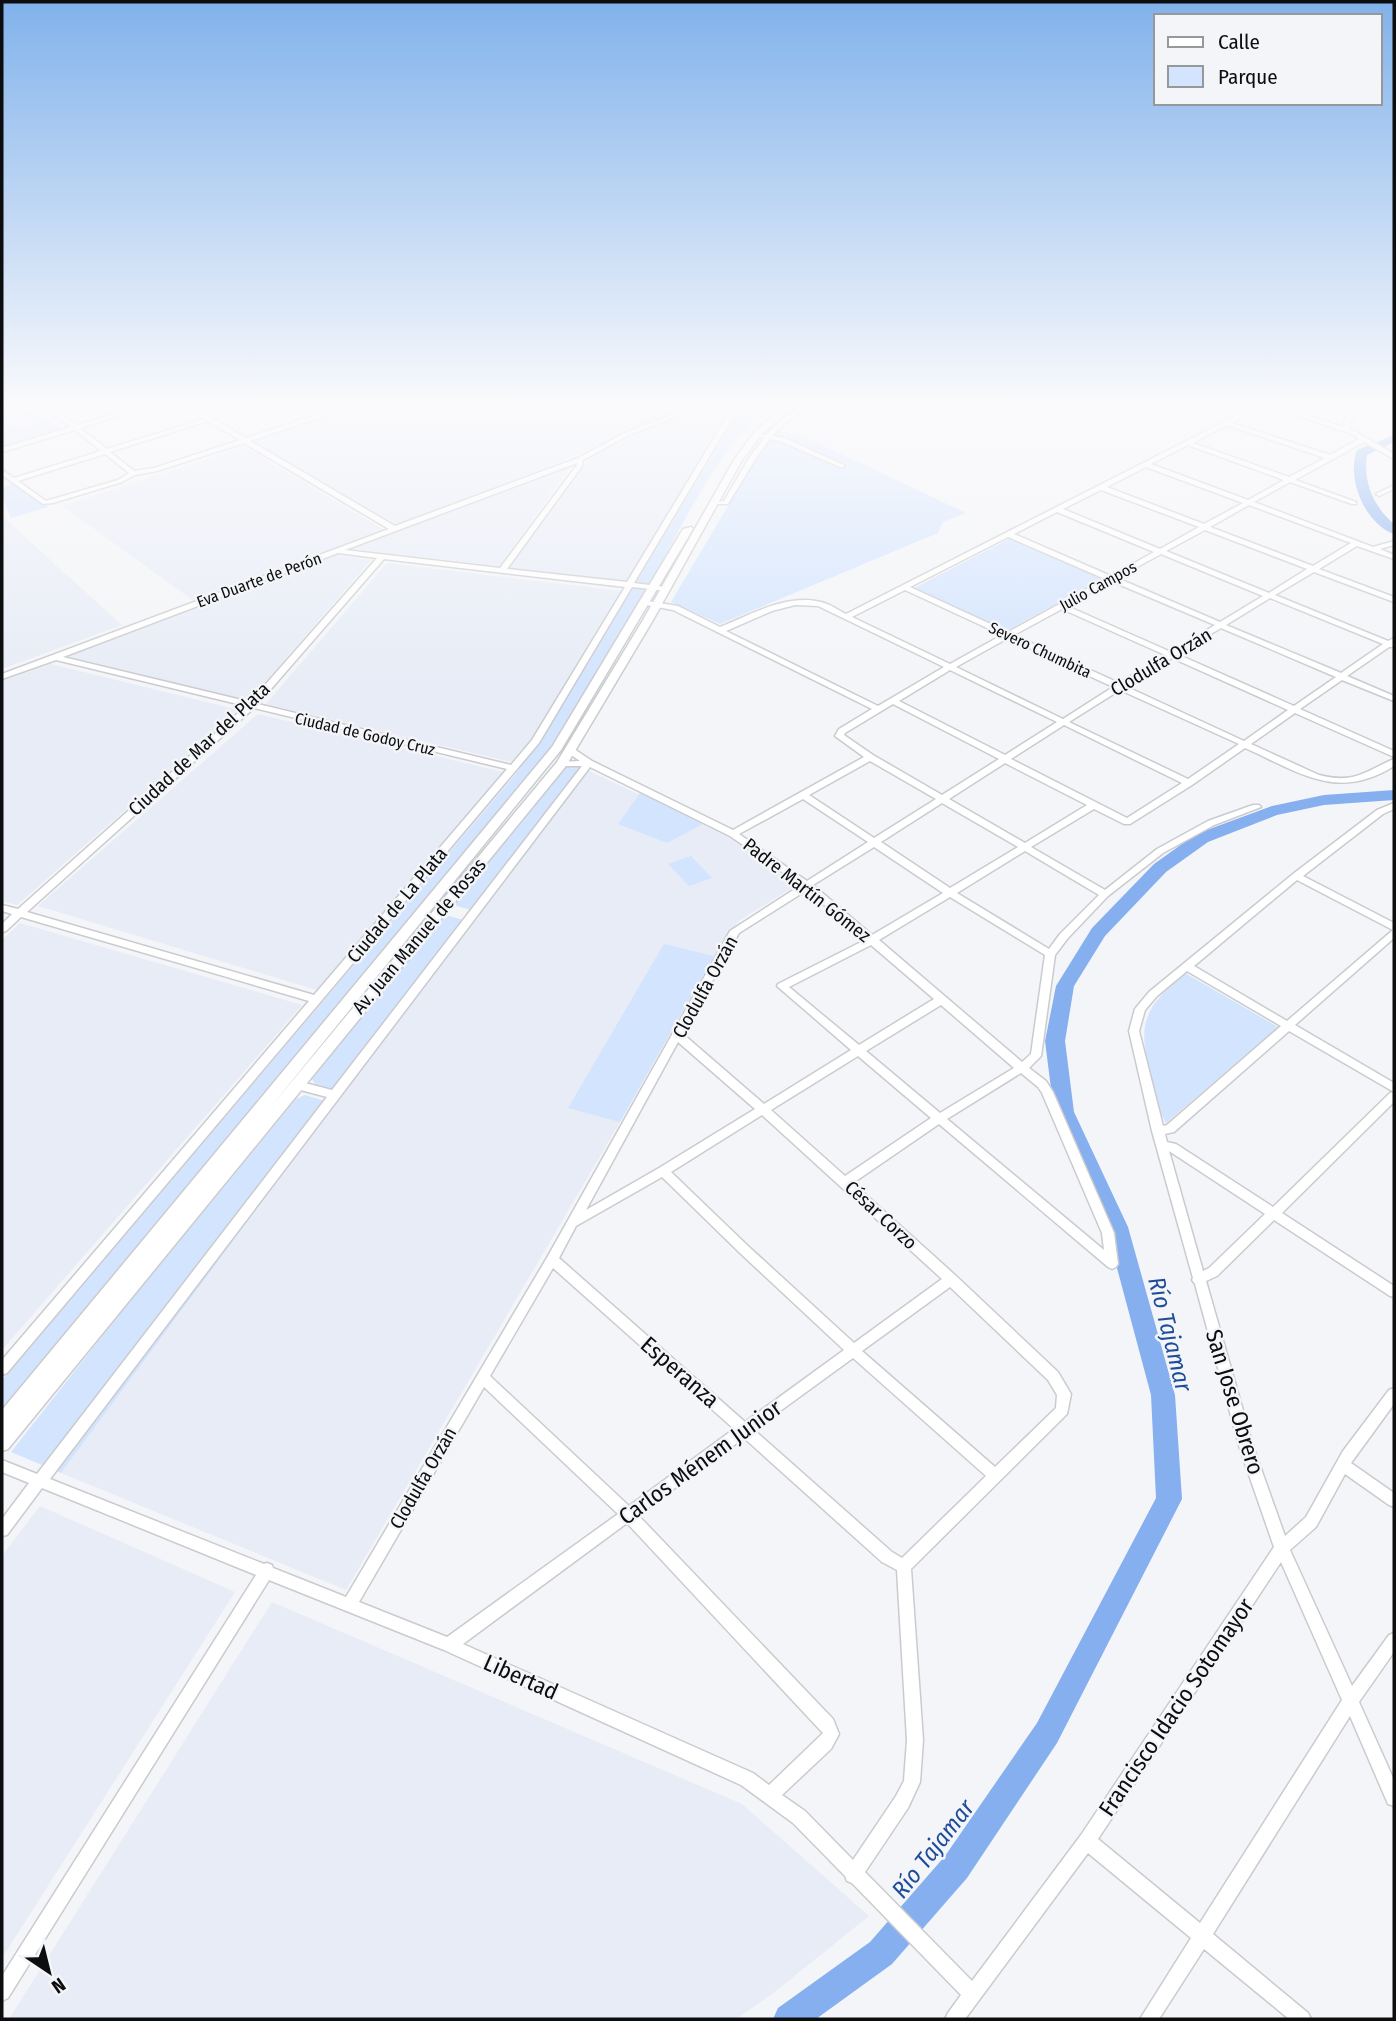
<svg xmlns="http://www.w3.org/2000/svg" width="1396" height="2021" viewBox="0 0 1396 2021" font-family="'Fira Sans Condensed',sans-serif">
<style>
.built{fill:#e7ecf6}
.green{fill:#d3e4fe}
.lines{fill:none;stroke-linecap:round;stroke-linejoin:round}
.river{fill:#86aff0;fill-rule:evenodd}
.minor-casing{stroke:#cacbce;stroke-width:3}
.tertiary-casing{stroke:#cacbce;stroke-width:3}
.secondary-casing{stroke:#cacbce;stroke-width:3}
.minor{fill:#fff;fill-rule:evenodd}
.tertiary{fill:#fff;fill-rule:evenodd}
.secondary{fill:#fff;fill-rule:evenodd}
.labels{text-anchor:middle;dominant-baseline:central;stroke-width:5;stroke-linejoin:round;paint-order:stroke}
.far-street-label{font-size:16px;fill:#0c0d0e;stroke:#f4f5f8}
.street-label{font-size:19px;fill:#0c0d0e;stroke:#f4f5f8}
.near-street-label{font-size:23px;fill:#0c0d0e;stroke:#f4f5f8}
.near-water-label{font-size:24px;font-style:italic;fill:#1d4d9a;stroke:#f4f5f8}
</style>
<rect width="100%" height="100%" fill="#f4f5f8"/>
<path class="built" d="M367,402h338l-64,24 -97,43 -146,56 -148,-85z
M721,402h9l-7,18 -95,162 -118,-14 80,-110 37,-20z
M245,447l139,83 -190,71 -132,-95z
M562,468l7,1 -70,97 -146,-17z
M2,517h1l119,108 -120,44z
M334,555l37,5 -122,141 -183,-44z
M387,563l234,28 -88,146 -22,25 -245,-58z
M51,664l188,46 -222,195 -15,-4v-220z
M258,714l245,58 -183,219 -282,-85z
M585,769l142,67 70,49 -57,35 -15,17 -105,185 -274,468 -285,-117z
M20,923l282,82 -300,345v-410z
M40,1506l195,86 -233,366v-402z
M272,1602l470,202 127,112 -97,78 -36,25h-727z"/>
<path class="green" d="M745,402h29c-58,46 -89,120 -125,183l-14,-1z
M32,409l32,21 -62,19v-30l17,10 17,-6 -15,-11z
M775,431l26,4 165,78 -23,9 -5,11 -218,91 -49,-22 96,-162z
M15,483l33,24 -37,11 -9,-21v-10z
M1009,539l93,40 -96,52 -92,-43z
M633,588l15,1 -102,165 -544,659v-33l512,-604 26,-35z
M574,765l11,4 -107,143 -21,-6 -2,-3 110,-137z
M640,793l63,31 -36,19 -49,-19z
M691,856l21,22 -23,8 -21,-22z
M449,916l22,6 -127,170 -29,-8 -3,-5 126,-157z
M664,944l50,12 -94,166 -52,-14z
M1185,973l93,54 -112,96c-9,-15 -11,-30 -15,-46 -14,-54 -8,-68 34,-104z
M305,1095l30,9 -274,369 -50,-21 122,-155 163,-198z"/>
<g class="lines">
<path class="river" d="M1394,435v7l-27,13c-4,27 6,51 27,69v10c-29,-10 -48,-56 -37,-84z
M1394,790v10l-70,5 -47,10 -69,27 -42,30 -61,64 -31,50 -9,55 9,71 54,115 47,168 7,104 -125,244 -90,135 -75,86 -76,55h-43l5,-11 92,-66 75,-86 92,-133 119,-225 -5,-103 -45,-168 -52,-115 -9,-71 11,-55 36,-58 62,-64 42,-30 76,-28 52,-11z"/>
<g class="minor-casing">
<path id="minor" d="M34,402h7l36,23 76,-23h10l-83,26 27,21 97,-30 -27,-17h8l61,36 109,-36h10l-115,39 145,85 183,-68 47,-25 79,-31h9l-84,33 -46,25 -1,6 -75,103 120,13 109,-180h6l-108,181 31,4h3v4l-36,-4 -93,156 -532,630 -5,2v-15l307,-359 -288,-84 -15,14 -4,1v-8l10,-10 -10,-3v-6l16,4 228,-203 -190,-46 -54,19v-5l387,-145 -145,-86 -87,28 -22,4 -13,7 -69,21 -10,1 -41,-29v-5l12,8 87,-27 -26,-21 -73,22v-4l69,-21zM208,421l32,19 -86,28 -20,3 -24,-19zM105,454l24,19 -11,7 -72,21 -28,-20zM577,463v2l-77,103 -155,-18zM338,553l39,5 -127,144 -187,-45zM384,559l241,28 -93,153 -21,25 -253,-61zM254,708l253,61 -193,226 -287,-83z
M808,402h8l-32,22 -12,12 12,2 60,27v2h-4l-60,-26 -10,-2 -14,19 -28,46h-16v-2l12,-1 25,-43 15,-20 -4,-1v-2h6l14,-14z
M1263,402h8l72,25 7,-25h6l-7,27 7,3 38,22v5l-2,-1 -28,-16 -69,38 61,22v2h-4l-62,-22 -36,20 119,45 21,-6v4l-14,4 14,6v4l-37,-13 -38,23 75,28v5l-80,-30 -39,23 113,46 6,-3v9h-5l-42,29 47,20v5l-52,-21 -42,29 94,42v6l-99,-44 -44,31 68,31c37,9 44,-3 75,-16v7c-57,36 -95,6 -149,-18l-53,37 -62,39h-6l-30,-15 -63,38 74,43 52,-41 51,-28 45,-16h6l2,2 -47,18 -51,28 -55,43 -40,42 -13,17 -14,101 -12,12 17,13 7,11 61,141 4,31 -2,3 -4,2 -4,-2 -169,-143 -86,59 102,92 103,97 13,22 -4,20 -156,155 12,171 -3,42 -12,26 -43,64 107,109 109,-146 193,-288 -34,-98 -45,-165 -3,-4 1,-2 -41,-147 -23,-100 6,-22 14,-17 144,-118 84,-64 17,-7v6l-11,5 -80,62 91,47v15l-99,87 99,58v9l-105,-61 -115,101 -9,2 2,8 9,2 97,63 117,-114 4,-1v10l-112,111 112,73v11l-4,-1 -116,-76 -57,56 -11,5 48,168 31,87 21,-19 37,-66 46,-61 5,-2v16l-43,59 43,30v14l-5,-2 -44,-31 -29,53 -26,23 62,136 37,-51 5,-2v19l-35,50 35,78v26l-6,-2 -38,-88 -137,218 95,79 3,6h-22l-85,-70 -45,70h-19l51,-81 -103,-85 -123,166h-20l3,-6 13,-18 -109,-112 -5,-2 -2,-5 -52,-53 -52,-38 -297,-135 -175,-70 -261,418 -6,3v-25l254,-401 -214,-87 -35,47 -5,1v-17l27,-36 -27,-11v-12l35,14 290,-377 -34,-9 -2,-3 2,-3 4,-1 35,9 250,-324h-23v-4l21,-1 -12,-8v-4h6l18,12 141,69 131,-73 -29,-21 4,-7 33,-20 -199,-99 -32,-6v-4l37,6 42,21c30,-12 67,-34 101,-25 9,2 17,8 25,12zM1266,405l86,29 7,5 -29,16 -98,-32zM1227,425l98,33 -36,19 -96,-34zM1188,445l96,35 -36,20 -97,-36zM1146,467l97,36 -39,21 -97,-37zM1101,490l98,37 -39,22 -97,-40zM1249,505l102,38 -38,23 -103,-39zM1057,512l97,40 -43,24 -97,-42zM1205,530l102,39 -38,24 -103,-42zM1008,537l97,42 -97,53 -98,-45zM1161,554l102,42 -43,26 -103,-44zM1111,581l104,44 -44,27 -104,-46zM905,590l97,45 -52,29 -98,-47zM1270,598l113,46 -42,29 -115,-48zM795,605l23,1 126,61 -66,39 -152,-75 46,-20zM1062,609l103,46 -46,28 -105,-48zM1221,628l115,49 -42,29 -117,-52zM1008,638l105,49 -50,32 -107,-52zM1172,658l116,52 -44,31 -119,-55zM950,670l107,52 -52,33 -106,-54zM1120,690l119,54 -51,35 -119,-57zM893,704l106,55 -57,36 -69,-40 -29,-20 1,-2zM1064,725l118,58 -55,35 -116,-59zM870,761l66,38 -62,39 -65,-43zM1005,763l82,42 -62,38 -76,-44zM590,767l140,69 71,49 -71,46 -182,325 -202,341 -73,-29 -1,-3 -5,-2 -3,1 -214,-85zM803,799l65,43 -61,39 -68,-47zM942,803l76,44 -68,41 -69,-46zM874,847l69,46 -71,42 -59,-50zM1025,851l74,44 -39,39 -11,15 -92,-56zM1297,880l96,50 -106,91 -93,-55zM807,890l58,50 -87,44 -1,2 74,64 -87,54 -81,-70 56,-101zM950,897l95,58 -14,99 -9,8 -143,-122zM871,945l63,54 -75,46 -70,-58zM1187,971l94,55 -114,99 -4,1 -24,-95 6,-21 12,-14zM941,1005l73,63 -74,45 -74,-62zM678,1042l77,67 -96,59 -73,42zM858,1056l73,62 -86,58 -74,-66zM1021,1073l17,14 4,6 60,140 2,17 -157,-131zM762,1115l180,164 -88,64 -106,-97 -77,-74zM1169,1151l96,63 -56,54 -6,3zM662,1177l78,76 104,97 -99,72 -186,-164 17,-32zM553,1268l181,161 -105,77 -139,-130zM950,1287l98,93 9,15 -1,13 -61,59 -133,-116zM853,1358l133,118 -84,82 -10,-6 -138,-122zM484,1387l134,127 -171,123 -88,-35zM744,1438l138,124 15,8 10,170 -3,41 -8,15 -43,64 -48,-49 -23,-16 49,-46 8,-15 -6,-15 -195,-204zM627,1523l194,208 2,2 -4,4 -50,48 -16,-12 -290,-129zM1281,1562l61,138 -142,223 -102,-84z
M1394,485v4l-15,7 -3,-2z"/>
</g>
<g class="tertiary-casing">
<path id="tertiary" d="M44,402h11l-53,17v-4z"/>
</g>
<g class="secondary-casing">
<path id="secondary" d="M790,402h9l-38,33 -19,25 -89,160 -87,146 -558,683 -6,2v-41l550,-663 131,-218 8,-2 2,2 -132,221 -292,359 288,-347 86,-142 91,-160 21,-29z"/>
</g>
<use href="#minor" class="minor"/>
<use href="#tertiary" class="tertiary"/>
<use href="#secondary" class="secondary"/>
</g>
<linearGradient id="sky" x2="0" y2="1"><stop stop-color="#81b2eb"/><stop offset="0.59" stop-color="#fafafc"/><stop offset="1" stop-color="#fafafc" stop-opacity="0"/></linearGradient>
<rect width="1396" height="685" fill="url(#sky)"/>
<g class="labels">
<g class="far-street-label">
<text transform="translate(259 580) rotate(-20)">Eva Duarte de Perón</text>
<text transform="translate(1098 586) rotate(-29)">Julio Campos</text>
<text transform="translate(1040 650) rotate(25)">Severo Chumbita</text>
<text transform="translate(365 734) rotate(13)">Ciudad de Godoy Cruz</text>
</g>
<g class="street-label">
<text transform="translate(1161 662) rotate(-31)">Clodulfa Orzán</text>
<text transform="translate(199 749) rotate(-43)">Ciudad de Mar del Plata</text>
<text transform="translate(807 890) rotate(38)">Padre Martín Gómez</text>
<text transform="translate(397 905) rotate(-50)">Ciudad de La Plata</text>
<text transform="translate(419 936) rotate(-50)">Av. Juan Manuel de Rosas</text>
<text transform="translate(705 987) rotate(-61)">Clodulfa Orzán</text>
<text transform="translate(881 1215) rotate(43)">César Corzo</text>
<text transform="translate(423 1478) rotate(-60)">Clodulfa Orzán</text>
</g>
<g class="near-street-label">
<text transform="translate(680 1372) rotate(41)">Esperanza</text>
<text transform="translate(1235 1402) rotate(73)">San Jose Obrero</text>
<text transform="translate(700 1462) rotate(-36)">Carlos Ménem Junior</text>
<text transform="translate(521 1677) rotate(24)">Libertad</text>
<text transform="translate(1176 1707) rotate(-56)">Francisco Idacio Sotomayor</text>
</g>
<g class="near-water-label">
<text transform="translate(1170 1334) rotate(76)">Río Tajamar</text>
<text transform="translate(933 1849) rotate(-52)">Río Tajamar</text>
</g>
</g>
<rect width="1396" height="2021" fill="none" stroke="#0c0d0e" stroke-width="7"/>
<rect x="1154" y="14" width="228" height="91" fill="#f4f5f8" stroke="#97989a" stroke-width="2"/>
<rect x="1168" y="37" width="35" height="10" fill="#ffffff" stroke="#97989a" stroke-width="2"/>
<text x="1218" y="49" font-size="21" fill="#0c0d0e">Calle</text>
<rect x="1168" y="66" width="35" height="21" fill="#d3e4fe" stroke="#97989a" stroke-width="2"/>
<text x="1218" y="84" font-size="21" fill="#0c0d0e">Parque</text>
<g transform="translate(49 1972) rotate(145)" stroke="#f4f5f8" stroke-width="5" paint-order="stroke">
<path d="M0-5L12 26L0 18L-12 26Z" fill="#0c0d0e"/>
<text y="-10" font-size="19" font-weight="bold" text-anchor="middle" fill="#0c0d0e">N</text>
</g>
</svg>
